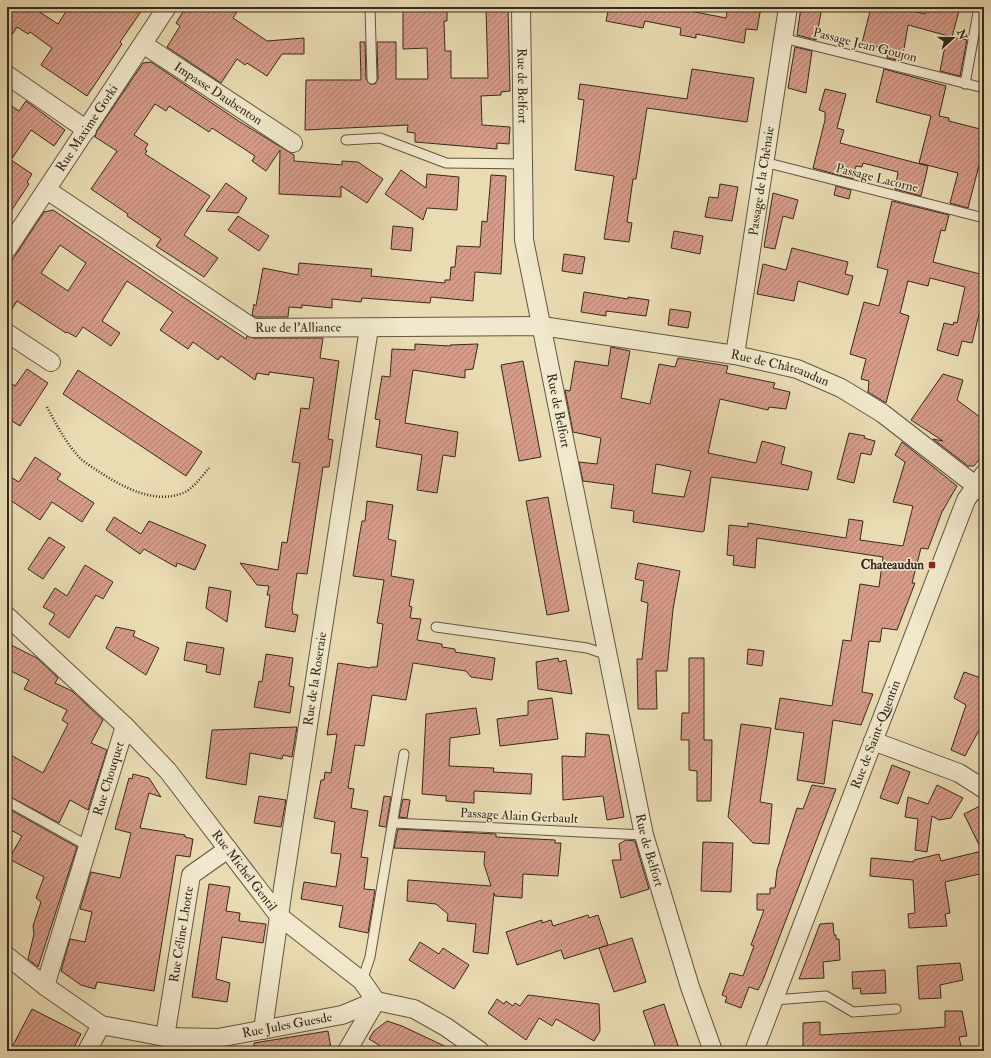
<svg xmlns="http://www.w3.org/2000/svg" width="991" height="1058" viewBox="0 0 991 1058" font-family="'IM FELL Double Pica',serif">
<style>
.building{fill:url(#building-hatch);stroke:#352a1d;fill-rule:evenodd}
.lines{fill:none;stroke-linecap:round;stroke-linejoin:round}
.service-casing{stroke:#625642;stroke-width:11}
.minor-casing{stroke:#625642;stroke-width:20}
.path{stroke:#352a1d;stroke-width:2.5;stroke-dasharray:1 2;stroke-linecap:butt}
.service{stroke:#f1e8cd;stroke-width:9}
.minor{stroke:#f1e8cd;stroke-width:18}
.poi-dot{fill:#8f2418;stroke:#f1e8cd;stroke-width:1.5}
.labels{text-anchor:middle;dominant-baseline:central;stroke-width:3;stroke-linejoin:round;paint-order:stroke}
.street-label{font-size:13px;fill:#352a1d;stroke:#f1e8cd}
.poi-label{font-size:13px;font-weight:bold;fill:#352a1d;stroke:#f1e8cd;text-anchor:end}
</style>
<defs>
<pattern id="building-hatch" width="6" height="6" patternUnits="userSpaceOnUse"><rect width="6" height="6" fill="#d69b89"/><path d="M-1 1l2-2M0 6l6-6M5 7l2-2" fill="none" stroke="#ae7f6f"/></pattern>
</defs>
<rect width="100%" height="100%" fill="#e9dbb2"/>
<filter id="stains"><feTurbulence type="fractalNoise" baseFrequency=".005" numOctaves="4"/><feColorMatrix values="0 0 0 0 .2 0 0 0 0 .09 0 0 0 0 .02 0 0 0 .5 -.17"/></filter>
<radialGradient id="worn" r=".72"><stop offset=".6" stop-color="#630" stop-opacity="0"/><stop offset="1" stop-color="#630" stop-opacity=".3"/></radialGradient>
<path class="building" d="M7,7h25l26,17 11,-17h75l-24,35 2,2 -35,52 -46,-31 11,-17 -22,-16 -2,2 -11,-7 -10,15z
M186,7h54l-7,11 34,23 37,-3v16h-22l-15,22 -20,-13 -2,2 -8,-6 -16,24 -54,-36 13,-21 -4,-3z
M403,7h44v14h-3l1,30h6v27h37l-2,-69h2v-2h20l2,84 -9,1v3l-20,1 1,29 28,2 -1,17 -12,-1v6l-82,-7v-9l-8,-1 1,-7 -103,5 1,-50h55l-1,-38h5l1,37 4,5h5l3,-5 -1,-37h19v37h32l-1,-31 -24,1z
M609,7h77l-1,3 41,8 2,-11h33l-4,23 -11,-1 -2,14 -48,-9v4l-16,-3 1,-7 -36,-7 -2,7 -37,-7z
M801,7h21l-6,33 -19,-5z
M871,7h24l30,7 2,-7h33l-8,30 -44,-12 -6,36 -15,-3 2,-8 -27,-7z
M947,36l20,4 -7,36 -20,-5z
M795,47l17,4 -6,42 -18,-5z
M151,62l89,60 54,33v6l48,4v-4l16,1 25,17 -16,24 -26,-17v11l-62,-3 1,-44 -14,21 -14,-10 3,-5 -43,-28 -3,4 -40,-26 -3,5 -11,-7 -21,31 14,9 -3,5 2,2 -2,3 65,42 -26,39 34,23 -14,19 -48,-31 5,-7 -34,-23 1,-2 -37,-25 26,-38 -22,-14 2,-6 46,-68z
M692,69l62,9 -7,44 -100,-14 -11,71h-3l-6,43 5,1 -3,19 -25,-3 10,-63 -39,-6 9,-70 -6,-1 2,-15 107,15z
M884,69l62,17 -7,30 10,2v3l35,9v16l-16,62 -18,-5 8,-30 -39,-10 12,-47 -55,-14z
M825,89l21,5 -9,34 7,2 -4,13 88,23 -7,30 -26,-7 3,-17 -35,-9 -1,4 -6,-1 -3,13 -40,-11 12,-48v-8l-6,-2z
M26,101l39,29 -11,16 -23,-16 -20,30 21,14 -5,8 2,2 -22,33v-114l12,8z
M401,170l25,18 1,-14 32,3 -2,33 -30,-2 -4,12 -38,-26z
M491,175l15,1 -5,98 -26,-2 -2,29 -42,-4 -1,6 -68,-5 -1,4 -29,-3v9l-30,-3v3l-13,-1 -1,10h-32l-4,-2 2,-11 2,2 7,-38 35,7 1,-12 73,6 -1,7 74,7v-3h5l1,-13h4l2,-21 23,1 2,-26 5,1z
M226,183l21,15 -9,15 -32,-2z
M720,184l18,3 -6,34 -27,-4 4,-20 9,1z
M836,186l15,4 -2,9 -15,-4z
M773,193l25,7 -5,19 -10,-3 -8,33 -11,-2z
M892,201l57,14 -4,16 -4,-1 -8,32 51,13v28l-2,-1 -10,41 -10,-2 -4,15 -21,-6 7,-27 9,2 1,-3 3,1 8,-36 -35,-9 -2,8 -20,-5 -8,32 9,3 -23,87 -18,-11 1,-11 -8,-2 5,-20 -16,-5 14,-52 15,4 9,-36 -11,-3z
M53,210l193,129 1,-3 6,2h70l-3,20 19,3 -11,78 5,1 -4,27h-6l-16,107 -10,-1 -5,35 1,6 5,1 -3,17 -30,-5 5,-32h-3l2,-9 -12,-1 -17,-22 38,7 4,-28 5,1 13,-80 -8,-1 9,-54 8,1 5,-31 -45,-6v3l-12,-2 -2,7 -34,-24 -3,4 -25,-18 -5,7 -28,-19 13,-18 -46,-31 -25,40 18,12 -9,13 -28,-19 -7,10 -9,-5 -1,1 -49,-32 -10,16v-49l37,-56zM60,245l26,18 -18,28 -27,-18z
M238,216l31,20 -10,15 -31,-21z
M393,226l20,2 -2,23 -20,-2z
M674,231l29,5 -3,18 -29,-6z
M792,248l56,14 -3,12 8,2 -5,19 -50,-14 -4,20 -37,-7 6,-30 23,6z
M564,254l21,3 -3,17 -20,-3z
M584,292l44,7v-2l21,3 -3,16 -40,-5v5l-25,-4z
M670,309l21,3 -3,16 -20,-3z
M415,344l35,2v-1l28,-1 -5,25 -8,1v8l-52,-8 -8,53 53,9 -3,25 -12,-2 -6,38 -20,-3 5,-35 -46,-8 4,-27 -5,-1 7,-43 8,1 2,-28 23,1z
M611,347l19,4 -9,47 29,6 9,-40 16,3 3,-9 50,8 -2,7 49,10 -2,5 17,4 -4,17 -17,-2 -1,3 -48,-11 -12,54 48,10 6,-22 23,6 -4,17 31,8 -4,18 -97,-13 -7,54 -2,1 -69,-10 1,-11 -23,-3 3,-23 -31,-4 -4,-19 18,2 4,-26 -28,-6 -8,-42 5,1 5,-30 33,5zM656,464l35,7 -7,26 -32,-4z
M523,361l18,96 -22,4 -18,-96z
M27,369l21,14 -28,43 -13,-8v-37l8,5z
M78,370l124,82 -16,24 -123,-82z
M943,374l20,6 -6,20 27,20v33l-10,13h-6l-35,-27 10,2 -32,-21z
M849,433l16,3 -1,2 11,3 -4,14 -10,-2 -7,30 -17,-4z
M902,442l55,44 -15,26 -14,37 -7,-1 -9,35h3l-18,47 -15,-2 -2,14 -11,-1 -7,51 11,2 -12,31 -28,-5 -9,64 -27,-4 7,-47 -29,-4 5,-31 52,8 11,-66 8,1 9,-57 19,3 4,-30 -126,-19 -2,30 -22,-3 1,-9 -7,-1 2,-30 19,2v-4l98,15 3,-19 14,2 -3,19 43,6 10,-40 -20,-4 12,-40 -10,-7z
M35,457l26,17 -4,5 37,24 -12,19 -30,-20 -12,18 -33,-22v-23l12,7z
M548,497l21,114 -22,4 -21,-114z
M367,501l26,4 -5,34 8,2 -5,35 23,4 -5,26 3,1 -2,11 11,1 -4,21 25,4v3l13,2v3l40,6 -3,22 -21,-3 -5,-6 -53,-8 -7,37 -34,-5 -8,51 -9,-1 -7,43 6,1 -3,19 17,3 -7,46 7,1 -4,31 11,1 -7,43 -29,-6 4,-21 -42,-7 3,-17 32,5 5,-33 -10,-1 4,-31 -21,-4 7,-38h3l1,-8 6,1 6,-39 -10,1 11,-72 32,5 1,-1h6l6,-43 -6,-1 7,-43 -31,-4 6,-38 3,-17h3z
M114,517l27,17 8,-13 57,24 -11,25 -18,-7 -1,4 -32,-18 -4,5 -34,-24z
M49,537l16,10 -22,32 -15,-10z
M638,563l42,8 -7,38 -6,62h-11l1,38h-19l-1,-50h5l6,-56 -7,-2 3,-20 -9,-2z
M85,565l28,17 -10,17 -7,-4 -27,43 -20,-14 6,-10 -12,-7 12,-19 12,8z
M209,587l22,4 -4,31 -21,-14z
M116,627l19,4 -2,5 26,12 -13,27 -40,-27z
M187,642l37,6 -4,27 -14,-3 1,-7 -23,-5z
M7,643l30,15 21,20 -3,5 17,8 31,29 -12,23 16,7 -19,60 -18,-10 -11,23 -52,-28v-42l36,20 25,-49 -6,-4 5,-10 -43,-21 5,-9 -22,-11z
M748,649l16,2 -2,15 -15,-2z
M266,654l27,4 -4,28 5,1 -4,26 -36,-6 5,-26 3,1z
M558,658l1,4 7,-2 6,34 -34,-5 -2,-27z
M689,658h15v82h8l-1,61h-14v-30l-8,-1v-30h-8l1,-27h7z
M964,672l20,7v42l-19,35 -14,-6 15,-45 -12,-7z
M552,698l6,41 -58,7 -3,-27 31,-4v-14z
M476,708l4,26 -30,4 -1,28 45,2 -1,4 39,2 -1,20 -57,-3v12l-28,-2v-5l-24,-2 4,-80z
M741,724l30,4 -11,74 12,2 -3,40 -16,-1 -25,-26z
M297,727l-5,30 -9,-2 -1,4 -32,-6 -4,32 -40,-7 6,-48z
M586,733l23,2 15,82 -17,3 -4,-24 -40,4 -1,-44 23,1z
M892,765l18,7 -12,32 -18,-6z
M133,774l16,4 12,19 -12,-4 -9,35 45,7v2l8,2 -3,18 -14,-2 -22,136 -57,-9 -2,7 -14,-4 -20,-14 9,-32 15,3 7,-30 -12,-3 11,-37 29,6 11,-45 -16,-4 14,-51 3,1z
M812,785l24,4 -73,191 -5,10 -9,-3 -8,21 -16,-6 2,-5 -5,-2 8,-22 13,3 11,-30 -3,-1 13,-35h-7v-16h13v-6h5l2,-18 20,-62 6,1z
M937,785l26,13 -12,20 -12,2 -7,-4 -5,36 -12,-2 3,-31 -13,-2 3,-20 20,7z
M259,796l27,4 -5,27 -27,-4z
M384,796l7,1 -5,30 -7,-1z
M403,799l7,1 -3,18 -8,-1z
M984,804v69l-39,9 5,31 -5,1 2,12 -38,2 -1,-14 7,-1 -2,-33 -43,-4 1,-18 42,4 1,-2 25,-6 2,7 41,-10 -18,-37z
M7,808l70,39 -39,120 -10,-8 6,-25 -1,-8 8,-24 -5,-4 8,-21 -35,-18 13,-23 -15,-8z
M398,829l98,5v3l59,3v3h6l-3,33 -35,-2 -1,24 -27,-2 -1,-3 -6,61 -15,-2 3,-28 -29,-3 1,-7 -12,-10 -29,-3 1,-21 83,6 -7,-22 1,-12 -91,-4z
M626,840l9,1 14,48 -28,9 -9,-38h9l-2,-16z
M703,842l30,1 -2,49 -30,-1z
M209,884l21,3 -4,24 14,2 -1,8 27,3 -3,19 -41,-6 -6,42 14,4 -3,19 -35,-5z
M588,915l1,3 9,-3 10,30 -44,14 -3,-9 -44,15 -11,-33 36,-12v3l9,-3 2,6z
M833,923l1,12h2v4h3l1,21 -17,2 1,16 -25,1 21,-55z
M632,938l14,44 -32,10 -15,-44z
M420,942l19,12 4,-6 26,17 -15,24 -45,-29z
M960,963l3,17 -23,5 1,13 -22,1 -2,-33z
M885,970l1,23 -25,1 -1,-6 -7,1 -1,-17z
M528,995l71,9 1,27 -6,10 -38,-22 -4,7 -13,-8 -13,22 -38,-27 9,-14 7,5 2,-3 7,5 2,-3 5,3z
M664,1004l10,30 6,17h-23l-14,-40z
M32,1009l49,25 -9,17h-62z
M945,1011h17l5,25 -8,1 3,14h-159v-28l17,-1v13l100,-6 25,-2z
M387,1021l15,5 53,25h-59l-6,-4 -3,3 -18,-11 5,-8z
M328,1031l3,17 -19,3h-58v-8z"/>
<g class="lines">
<g class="service-casing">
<path id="service" d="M370,7l2,72
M783,38l201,50
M965,84l14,-77
M346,140l34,-2 66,25 77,1
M764,162l220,56
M436,627l151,21 21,7
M7,801l81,45
M393,823l251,12
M362,981l8,-24 34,-203
M774,1000l52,-4 27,16 43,-3"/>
</g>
<g class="minor-casing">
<g id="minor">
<path id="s1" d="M521,7l3,233 120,595 46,152 23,64"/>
<path id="s2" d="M143,44l150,99"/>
<path d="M7,75l80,55"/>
<path id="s3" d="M47,190l206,138 289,-2 193,29 62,14 44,19 41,25 102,79"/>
<path id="s4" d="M7,249l160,-242"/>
<path d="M7,333l44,29"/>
<path id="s5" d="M735,355l53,-348"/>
<path id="s6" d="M7,616l118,110 43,45 111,145 83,65 14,20"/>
<path d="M873,741l86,32 25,16"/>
<path id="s7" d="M7,956l38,30 56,39 64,12 53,1 124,-23 34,-14 38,8 32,18 34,24"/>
<path id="s8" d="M45,986l80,-260"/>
<path id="s9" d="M263,1030l20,-142 86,-560"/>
<path id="s10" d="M165,1037l26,-162 37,-26"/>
<path d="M87,1051l14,-26"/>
<path d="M347,1051l29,-50"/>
<path id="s11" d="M754,1051l212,-551 18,-26"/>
</g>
</g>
<path class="path" d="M47,407c10,19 19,36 33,51 5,5 12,9 18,13 23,15 56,34 85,22 10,-4 19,-17 26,-25"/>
<use href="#service" class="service"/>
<use href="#minor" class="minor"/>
</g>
<rect class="poi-dot" x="928" y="561" width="8" height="8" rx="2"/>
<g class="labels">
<g class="street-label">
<text transform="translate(865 45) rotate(14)">Passage Jean Goujon</text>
<text stroke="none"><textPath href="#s1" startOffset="79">Rue de Belfort</textPath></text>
<text stroke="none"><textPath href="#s2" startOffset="90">Impasse Daubenton</textPath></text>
<text stroke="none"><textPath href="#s4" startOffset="145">Rue Maxime Gorki</textPath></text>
<text transform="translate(877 178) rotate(14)">Passage Lacorne</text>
<text stroke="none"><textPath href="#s5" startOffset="176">Passage de la Chênaie</textPath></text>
<text stroke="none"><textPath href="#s3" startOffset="293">Rue de l'Alliance</textPath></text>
<text stroke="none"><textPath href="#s3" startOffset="779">Rue de Châteaudun</textPath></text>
<text stroke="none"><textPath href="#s1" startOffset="407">Rue de Belfort</textPath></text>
<text stroke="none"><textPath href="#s9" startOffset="355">Rue de la Roseraie</textPath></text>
<text stroke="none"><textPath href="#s11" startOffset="339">Rue de Saint-Quentin</textPath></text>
<text stroke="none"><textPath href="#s8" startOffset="217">Rue Chouquet</textPath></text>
<text transform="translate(519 816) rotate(3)">Passage Alain Gerbault</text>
<text stroke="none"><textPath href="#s1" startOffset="856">Rue de Belfort</textPath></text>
<text stroke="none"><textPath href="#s6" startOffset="349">Rue Michel Gentil</textPath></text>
<text stroke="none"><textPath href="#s10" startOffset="104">Rue Céline Lhotte</textPath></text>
<text stroke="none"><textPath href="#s7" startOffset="305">Rue Jules Guesde</textPath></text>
</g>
<g class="poi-label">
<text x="924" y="565">Chateaudun</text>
</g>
</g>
<rect width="991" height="1058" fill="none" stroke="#e9dbb2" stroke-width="24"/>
<rect x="8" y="8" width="975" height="1042" fill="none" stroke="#352a1d" stroke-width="2"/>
<rect x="12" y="12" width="967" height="1034" fill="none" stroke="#352a1d"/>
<g transform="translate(953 38) rotate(69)" stroke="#f1e8cd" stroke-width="3" paint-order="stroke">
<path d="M0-3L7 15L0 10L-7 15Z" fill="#352a1d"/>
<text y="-6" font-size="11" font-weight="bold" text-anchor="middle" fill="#352a1d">N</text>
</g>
<rect width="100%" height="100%" filter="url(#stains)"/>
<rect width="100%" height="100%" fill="url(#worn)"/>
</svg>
